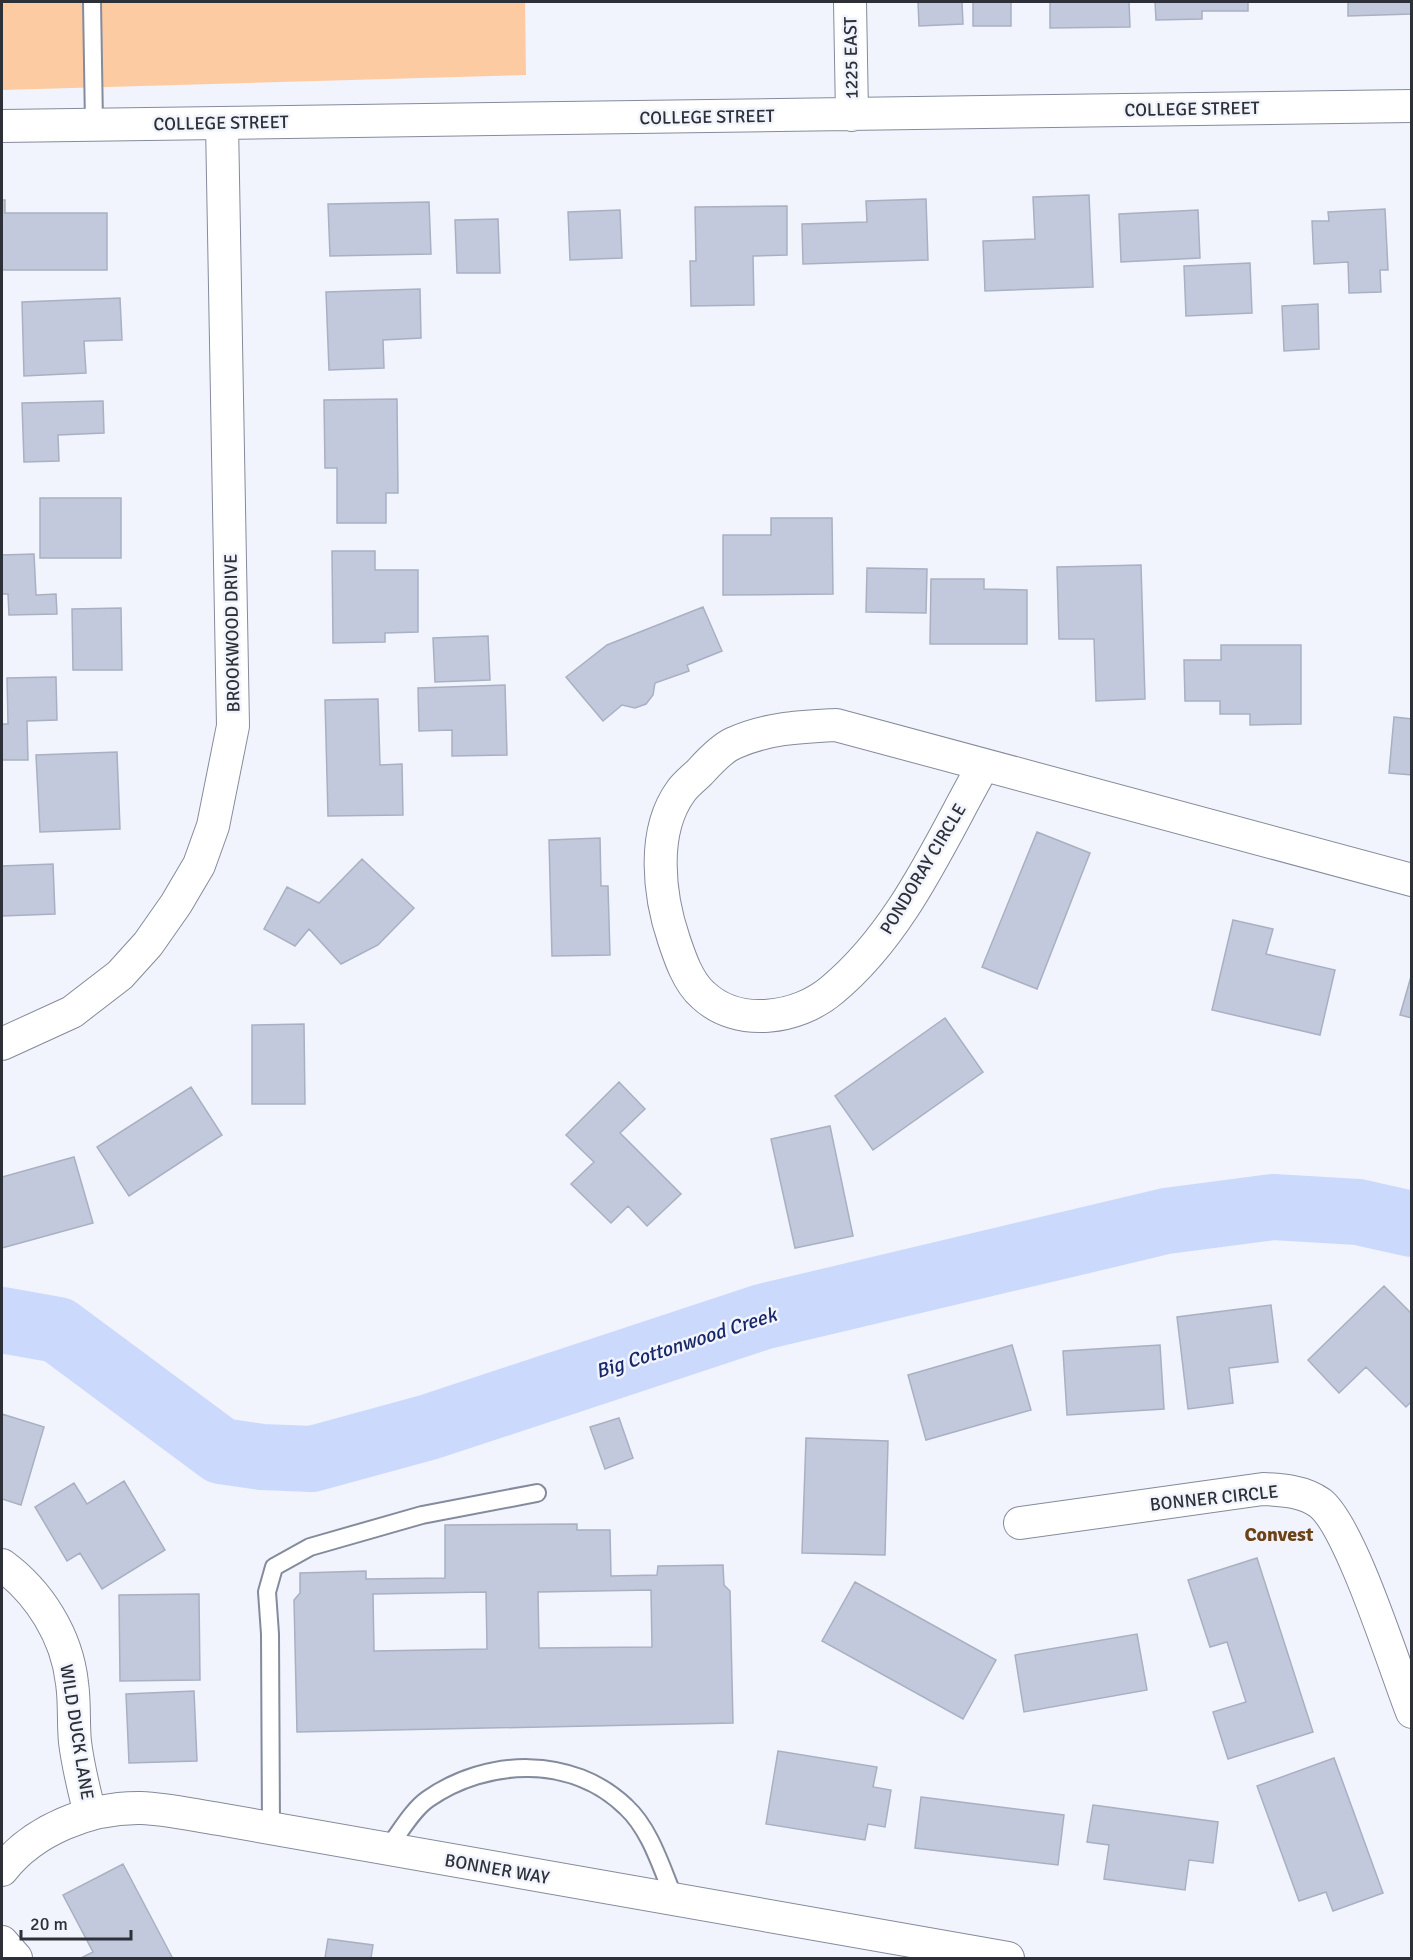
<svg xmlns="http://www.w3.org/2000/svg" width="1413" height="1960" viewBox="0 0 1413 1960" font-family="Signika,sans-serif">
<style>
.green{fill:#fdcba1}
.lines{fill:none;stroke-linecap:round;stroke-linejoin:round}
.river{stroke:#cbd9fd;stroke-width:66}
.building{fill:#c2c9dc;stroke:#a8b0c2;stroke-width:1.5;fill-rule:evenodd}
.service-casing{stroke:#848b9c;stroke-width:20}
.minor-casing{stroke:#848b9c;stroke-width:34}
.service{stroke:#fff;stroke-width:16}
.minor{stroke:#fff;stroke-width:32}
.labels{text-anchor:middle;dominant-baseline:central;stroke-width:5;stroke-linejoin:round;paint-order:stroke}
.street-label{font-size:18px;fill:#2d3037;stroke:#f1f4fc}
.water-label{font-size:20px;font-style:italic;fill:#172869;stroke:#f1f4fc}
.neighbourhood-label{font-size:20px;font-weight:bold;fill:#6c4219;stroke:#f1f4fc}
</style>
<rect width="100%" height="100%" fill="#f1f4fc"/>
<path class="green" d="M2,2h523l1,73 -524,15z"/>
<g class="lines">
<path class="river" d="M2,1320l56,10 163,121 41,6 50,2 117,-32 333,-110 404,-96 107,-14 85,5 54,12"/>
</g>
<path class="building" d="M918,2h44l1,22 -44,2z
M973,2h38v24h-38z
M1050,2h79l1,25 -80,1z
M1155,2h93v9h-46v8l-46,1z
M1348,2h64v12l-64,2z
M1089,195l4,92 -108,4 -2,-50 52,-2 -2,-42z
M926,199l2,61 -125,4 -1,-40 65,-2 -1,-21z
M2,200h3v13h102v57h-105z
M429,202l2,52 -101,2 -2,-52z
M787,206v49l-34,1 1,49 -63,1 -1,-45h6l-1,-54z
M1385,209l3,61h-8l1,22 -32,1 -1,-31 -34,2 -2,-43h17l-1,-9z
M620,210l2,48 -52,2 -2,-48z
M1198,210l2,48 -79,4 -2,-48z
M498,219l2,54h-43l-2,-53z
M1250,263l2,50 -66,3 -2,-50z
M420,289l1,49 -38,2 1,28 -55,2 -3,-78z
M120,298l2,42 -38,1 2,32 -62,3 -2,-74z
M1318,304l1,45 -35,2 -2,-45z
M397,399l1,94h-12v30h-49v-55h-12l-1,-68z
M103,401l1,32 -46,2 1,26 -35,1 -2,-59z
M40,498h81v60h-81z
M771,518h61l1,76 -110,1v-60h48z
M332,551h43v19h43v62l-33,1v9l-52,1z
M34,554l2,41 20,-1 1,20 -48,1 -1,-21h-6v-39z
M1141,565l4,134 -49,2 -2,-62h-35l-2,-72z
M867,568l60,1 -1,44 -60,-1z
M931,579h53v10l43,1v54h-97z
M703,607l19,44 -35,14 2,6 -34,12 -2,12 -7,9 -11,4 -13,-3 -19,16 -37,-44 41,-32z
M121,608l1,62h-49l-1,-61z
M488,636l2,44 -55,2 -2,-44z
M1221,645h80v79l-51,1v-11h-30v-13h-35l-1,-41h37z
M56,677l1,43 -30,1 1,39h-26v-36h6l-1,-46z
M505,685l2,70 -55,1v-26l-33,1 -1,-43z
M378,699l2,66 22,-1 1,51 -75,1 -3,-116z
M1394,717l18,2v56l-23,-2z
M117,752l3,77 -80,3 -4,-77z
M1037,832l53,21 -53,136 -55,-22z
M600,838l1,48h7l2,69 -58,1 -3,-116z
M362,859l52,49 -36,37 -37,19 -32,-35 -14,17 -31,-17 23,-42 32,16z
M53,864l2,50 -53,2v-50z
M1233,920l40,9 -7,25 69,16 -15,65 -108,-25z
M1412,973v45l-12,-3z
M945,1018l38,54 -110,78 -38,-54z
M304,1024l1,80h-53v-79z
M619,1082l26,27 -25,24 61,61 -34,32 -19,-20 -17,17 -40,-39 23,-22 -28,-27z
M191,1087l31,48 -93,61 -32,-49z
M830,1126l23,110 -58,12 -24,-109z
M74,1157l19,66 -91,25v-71z
M1384,1286l28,28v87l-6,6 -40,-40 -27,26 -31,-33z
M1271,1305l7,57 -49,6 4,35 -45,6 -11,-92z
M1012,1345l19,65 -105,30 -18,-65z
M1160,1345l4,64 -97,6 -4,-64z
M2,1414l42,13 -23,78 -19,-6z
M619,1418l14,40 -28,11 -15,-42z
M806,1438l82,3 -3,114 -83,-2z
M124,1481l41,69 -63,39 -22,-36 -13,8 -32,-54 39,-24 13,21z
M577,1524v6h33l1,46 46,-1 1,-9 65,-1 1,20 6,6 3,132 -436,9 -3,-132 6,-7v-20l66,-2v8l79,-1v-53zM651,1590l1,57 -113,1 -1,-56zM486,1592l1,57 -113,2 -1,-57z
M1257,1558l56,174 -85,27 -15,-47 33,-10 -19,-60 -17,5 -22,-67z
M855,1582l141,78 -33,59 -141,-78z
M199,1594l1,86 -80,1 -1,-86z
M1137,1634l10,56 -123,22 -9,-57z
M194,1691l3,70 -68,2 -3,-69z
M778,1751l99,16 -4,20 18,3 -6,37 -17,-3 -3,16 -99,-16z
M1334,1758l49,135 -50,18 -7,-19 -27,9 -42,-115z
M921,1797l143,18 -6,50 -143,-17z
M1093,1805l125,17 -5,41 -24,-3 -4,30 -81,-11 5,-34 -22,-3z
M123,1864l49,93 -3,1h-88l12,-6 -30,-57z
M328,1939l45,6 -2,13h-46z"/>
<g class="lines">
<g class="service-casing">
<path id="service" d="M92,2l2,122
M271,1829l-1,-195 -3,-42 7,-25 36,-20 112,-32 115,-22
M387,1849c12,-15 25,-39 41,-50 59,-41 144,-44 198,8 25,23 36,63 49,93"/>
</g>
<g class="minor-casing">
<path id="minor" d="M850,2l2,113
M2,126l1410,-20
M983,766c-44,78 -81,166 -151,224 -34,29 -94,38 -129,5 -15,-13 -23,-37 -29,-55 -15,-44 -23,-108 7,-149 5,-7 13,-13 19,-19 9,-10 22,-24 34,-29 33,-15 66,-16 102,-18l576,155
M2,1044l70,-32 48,-37 28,-31 28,-40 23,-39 14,-39 20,-100 -11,-603
M1020,1523l243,-34c20,1 40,2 57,14 31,24 75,166 92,209
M2,1565c37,27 65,71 70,118 3,20 1,40 3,59 3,25 9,48 15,72
M2,1870c31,-40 88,-63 139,-62 26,1 52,7 78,11l789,139
M2,1942l14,16"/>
</g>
<use href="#service" class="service"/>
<use href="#minor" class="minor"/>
</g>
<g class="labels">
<g class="street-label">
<text transform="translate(851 58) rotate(-91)">1225 EAST</text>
<text transform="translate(1192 109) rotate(-1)">COLLEGE STREET</text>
<text transform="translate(707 117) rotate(-1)">COLLEGE STREET</text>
<text transform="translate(221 123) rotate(-1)">COLLEGE STREET</text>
<text transform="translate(232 633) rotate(-91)">BROOKWOOD DRIVE</text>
<text transform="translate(923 869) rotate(-59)">PONDORAY CIRCLE</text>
<text transform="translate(1214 1498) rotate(-6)">BONNER CIRCLE</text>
<text transform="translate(77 1732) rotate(81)">WILD DUCK LANE</text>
<text transform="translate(497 1869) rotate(10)">BONNER WAY</text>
</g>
<g class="water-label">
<text transform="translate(686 1343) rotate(-18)">Big Cottonwood Creek</text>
</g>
<g class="neighbourhood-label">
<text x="1279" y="1534">Convest</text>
</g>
</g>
<rect width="1413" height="1960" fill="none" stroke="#2d3037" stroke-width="6"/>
<path d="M21 1930v9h110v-9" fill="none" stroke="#2d3037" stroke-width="3"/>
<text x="30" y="1930" font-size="18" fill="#2d3037" stroke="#f1f4fc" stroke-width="4.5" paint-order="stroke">20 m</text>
</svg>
